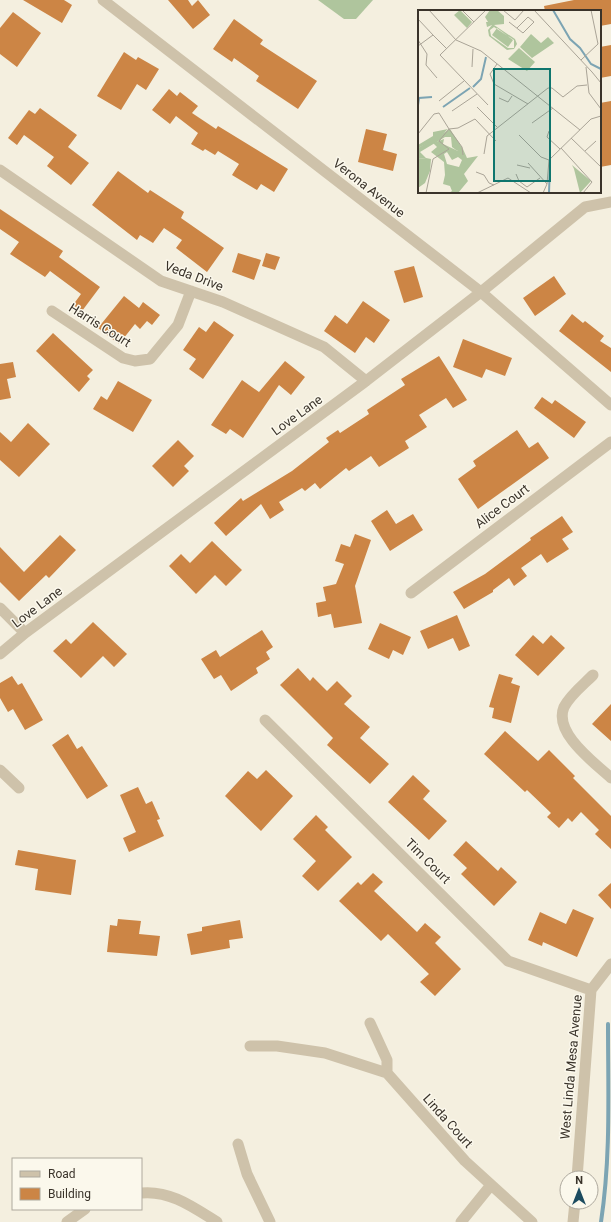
<svg xmlns="http://www.w3.org/2000/svg" width="611" height="1222" viewBox="0 0 611 1222" font-family="Roboto,sans-serif">
<style>
.garden{fill:#afc59d}
.lines{fill:none;stroke-linecap:round;stroke-linejoin:round}
.stream{stroke:#7ca4b3;stroke-width:4}
.building{fill:#cc8545}
.minor{stroke:#cec2aa;stroke-width:11}
.labels{text-anchor:middle;dominant-baseline:central;stroke-width:3;stroke-linejoin:round;paint-order:stroke}
.street-label{font-size:13px;fill:#3a332a;stroke:#fbf8ec}
.inset-river{fill:none;stroke:#7ca4b3;stroke-width:2}
.inset-road{fill:none;stroke:#aaa497;stroke-width:1}
.view{fill:#0f766e;fill-opacity:0.15;stroke:#0f766e;stroke-width:2}
.inset-edge{fill:none;stroke:#3a332a;stroke-width:2}
</style>
<rect width="100%" height="100%" fill="#f4efdf"/>
<path class="garden" d="M318,0h55l-17,19h-12z"/>
<g class="lines">
<path class="stream" d="M601,1222c10,-66 7,-131 7,-198"/>
</g>
<path class="building" d="M23,0h41l8,5 -10,18z
M168,0h20l4,6 6,-6 12,15 -17,14z
M574,0h37v24l-11,2v-15h-55l-1,-5z
M13,12l28,21 -24,34 -17,-13v-26z
M234,19l29,21 -3,4 57,37 -19,28 -42,-28 3,-5 -25,-18 -2,4 -19,-13z
M611,45v31l-11,2v-31z
M124,52l12,8 2,-3 21,12 -13,21 -9,-6 -16,26 -24,-14z
M169,89l8,7 3,-4 18,14 -6,7 24,16 2,-3 70,43 -14,23 -13,-8 -4,6 -25,-15 7,-11 -21,-13 -3,4 -10,-6 -2,2 -12,-7 7,-11 -22,-17 -6,8 -18,-14z
M611,101v64l-11,2v-64z
M40,108l37,27 -9,12 21,16 -18,22 -24,-19 7,-9 -30,-22 -7,10 -9,-7 21,-28 6,4z
M366,129l21,5 -4,16 14,4 -4,17 -35,-9z
M118,171l30,22 2,-3 34,22 -3,6 43,30 -17,24 -31,-24 6,-8 -18,-12 -11,15 -13,-8 -3,5 -45,-35z
M0,209l63,42 -4,6 41,30 -18,24 -9,-6 8,-11 -31,-23 -5,6 -35,-23 9,-12 -19,-13z
M238,253l23,7 -7,20 -22,-8z
M266,253l14,4 -5,13 -13,-4z
M414,266l9,31 -19,6 -10,-32z
M554,276l12,18 -31,22 -12,-18z
M124,296l15,12 4,-6 17,13 -8,10 -5,-4 -7,8 -5,-5 -16,20 -21,-16z
M363,301l27,19 -16,23 -8,-6 -11,16 -31,-22 11,-16 12,9z
M572,314l11,9 2,-2 19,15 -4,5 11,7v24l-52,-41z
M214,321l20,14 -31,44 -14,-10 7,-10 -13,-9 16,-23 7,5z
M53,333l40,37 -6,6 3,3 -11,13 -43,-41z
M463,339l49,19 -7,18 -19,-7 -4,9 -29,-11z
M439,356l28,44 -14,8 -7,-10 -27,17 8,12 -22,14 4,7 -30,19 -8,-11 -22,15 -3,-3 -26,21 -5,-6 -10,8 -3,-3 -23,14 5,8 -14,9 -9,-15 -35,32 -12,-13 27,-25 2,3 49,-30 37,-29 -3,-4 12,-8 2,3 29,-19 -2,-4 38,-25 -4,-6z
M285,361l20,16 -14,18 -12,-10 -36,53 -13,-9 -4,5 -15,-9 31,-45 17,12z
M13,362l3,15 -9,2 4,19 -11,2v-36z
M118,381l34,19 -19,32 -40,-23 8,-13 6,4z
M542,397l10,7 3,-4 31,22 -12,16 -40,-30z
M28,423l22,21 -31,33 -19,-17v-28l11,10z
M517,430l12,18 9,-6 11,16 -71,51 -20,-30 18,-13 -3,-5z
M178,440l16,16 -10,10 5,5 -16,16 -21,-21z
M387,510l9,14 17,-10 10,16 -33,21 -19,-30z
M562,516l11,16 -11,7 7,10 -22,14 -6,-9 -20,14 6,8 -13,10 -5,-8 -16,12v2l-29,17 -11,-17 32,-18 46,-34 -1,-2z
M355,534l16,6 -16,46 7,37 -28,5 -3,-14 -13,3 -2,-14 10,-2 -3,-14 13,-3 8,-20 -9,-3 6,-17 9,3z
M60,535l16,15 -27,28 -3,-3 -27,26 -19,-19v-35l24,25z
M212,541l30,29 -16,16 -11,-11 -19,19 -27,-28 12,-12 9,9z
M457,615l13,31 -11,5 -6,-13 -25,11 -8,-18z
M93,622l34,32 -13,13 -11,-11 -22,22 -28,-27 13,-12 5,5z
M380,623l31,14 -8,18 -10,-5 -4,9 -21,-10z
M262,630l11,17 -7,5 4,7 -14,9 2,5 -27,18 -10,-16 -7,4 -13,-20 15,-9 4,7z
M533,635l10,9 8,-9 14,13 -27,28 -23,-21z
M298,668l12,13 3,-4 14,14 10,-10 15,15 -8,8 26,23 -10,11 29,26 -19,20 -43,-39 6,-7 -53,-53z
M499,674l14,4 -2,5 9,3 -9,37 -19,-5 2,-10 -5,-1z
M12,676l6,9 4,-2 21,37 -18,10 -12,-21 -5,3 -8,-14v-15z
M611,704v37l-19,-17z
M505,731l33,30 11,-11 26,26 -2,2 38,38v33l-16,-15 4,-4 -18,-18 -9,10 -4,-4 -9,10 -12,-11 4,-4 -24,-23 -2,2 -41,-38z
M68,734l9,15 5,-3 26,40 -21,13 -35,-54z
M266,770l27,26 -32,35 -36,-35 23,-25 9,8z
M413,775l17,16 -7,8 24,22 -18,19 -41,-38z
M138,787l8,17 6,-3 8,18 -3,1 7,16 -35,16 -6,-14 13,-6 -16,-37z
M316,815l12,12 -3,3 27,27 -34,34 -16,-15 14,-15 -23,-22z
M466,841l32,30 3,-4 16,15 -23,24 -33,-32 6,-6 -14,-13z
M18,850l58,10 -5,35 -36,-5 3,-21 -23,-4z
M373,873l10,9 -9,9 43,41 8,-9 16,14 -6,6 26,26 -26,27 -15,-14 9,-8 -41,-40 -7,7 -42,-40 19,-19 3,3z
M611,883v26l-13,-14z
M573,909l21,9 -17,39 -34,-15 -1,4 -14,-6 12,-28 26,12z
M118,919l23,2 -2,13 21,2 -3,20 -50,-4 3,-27 7,1z
M240,920l3,18 -14,2 1,8 -39,7 -4,-21 15,-3v-4z"/>
<g class="lines">
<path class="minor" d="M103,0l378,292 130,113
M0,170l161,111 62,21 101,45 42,34
M52,311l71,47 12,3 15,-2 28,-34 13,-34
M411,593l200,-151
M0,608l25,25
M0,654l25,-21 341,-252 115,-89 104,-85 26,-5
M593,675c-10,10 -23,20 -29,32 -11,26 31,56 47,71
M265,720l243,241 83,29
M0,770l19,18
M370,1023l17,37v13
M250,1046h27l48,7 62,20 78,88 67,61
M238,1144l9,30 23,48
M577,1178l14,-188 20,-26
M141,1193c29,-3 52,14 76,29
M67,1222l18,-13
M461,1222l30,-37
M573,1222l2,-20"/>
</g>
<g class="labels">
<g class="street-label">
<text transform="translate(369 188) rotate(38)">Verona Avenue</text>
<text transform="translate(194 276) rotate(21)">Veda Drive</text>
<text transform="translate(100 325) rotate(32)">Harris Court</text>
<text transform="translate(297 415) rotate(-36)">Love Lane</text>
<text transform="translate(502 506) rotate(-37)">Alice Court</text>
<text transform="translate(37 607) rotate(-37)">Love Lane</text>
<text transform="translate(428 861) rotate(45)">Tim Court</text>
<text transform="translate(571 1067) rotate(-85)">West Linda Mesa Avenue</text>
<text transform="translate(448 1121) rotate(48)">Linda Court</text>
</g>
</g>
<g transform="translate(418 10)">
<rect width="183" height="183" fill="#f4efdf"/>
<path d="M32,119l13,20 -3,3 -4,-2 -4,-3 -1,-10h-6l-25,15 6,6 -8,1v-11zM154,155l19,16 -11,12 -6,-24z" fill="#afc59d"/>
<path d="M30,119l-10,9 -20,10v-3l15,-9v-4zM26,129l-1,5 15,7 5,-2 4,9 11,-2 -14,18 4,7 -10,12h-9l3,-2 -2,-5 -7,-2 2,-9 -1,-13 -13,-10 6,-5 -4,-4zM29,142l5,8 6,-3 4,3 -3,7 -12,-3 -3,-10zM8,148l5,1 -1,12 -5,12 -7,5v-29z" fill="#afc59d" fill-rule="evenodd"/>
<path d="M42,0l12,12 -5,6 -13,-13zM72,0h7l7,6v8l-10,1 21,14 2,5 -3,5 -7,1 -18,-14 -1,-6 4,-5 -5,2 -1,-5h2l-3,-5zM76,17l20,13v8h-6l-17,-12 -1,-6zM79,18l16,12 -5,7 -16,-12zM113,24l10,9 7,-6 6,6 -22,15 -12,-11zM101,38l16,14 -8,9 -19,-12z" fill="#afc59d" fill-rule="evenodd"/>
<path class="inset-river" d="M135,0l17,29 10,9 11,16 10,5M55,77l8,-8 5,-22M0,95l1,-7 13,-1M25,97l27,-19M131,183l1,-30"/>
<path class="inset-road" d="M11,0l27,30 25,11 99,79M44,0l12,12M68,0l-46,45 48,50M85,0l12,10 9,-10M116,0l58,62M0,9l15,16M91,12l14,11 11,-11 -6,-5 -11,11M0,30l9,14 -1,11 11,13M0,36l15,-11 14,14M163,50l17,-16 -7,-34M79,54l-7,10 4,10 34,20M54,57l1,-18M168,57l3,26 12,16M174,62l9,11M81,88l9,4 4,-6M21,91l25,-20M59,97l20,20M34,101l25,-17M114,113l21,-15M131,121l-2,6 13,12M0,124l16,-20 5,-1 10,16 9,-1 17,-9 21,22M101,125l22,22 8,3M153,128l30,29M143,138l31,34 -9,11M167,141l11,-10M66,144l3,-18 61,-48h4l11,9 14,-11 10,-1M110,153l19,21M99,155l13,3M58,162l8,3 5,8 5,2M98,164l3,7 8,6 13,-9M8,183l7,-34 16,-10 -10,-8 10,-12 13,18 1,8M59,183l31,-15 23,15M125,183l4,-9 2,-24 42,-41 10,-3"/>
<path class="view" d="M76,59h56v112h-56z"/>
<rect width="183" height="183" class="inset-edge"/>
</g>
<rect x="12" y="1158" width="130" height="52" fill="#fbf8ec" stroke="#aea99e"/>
<rect x="20" y="1171" width="20" height="6" fill="#cec2aa" stroke="#aea99e"/>
<text x="48" y="1178" font-size="12" fill="#3a332a">Road</text>
<rect x="20" y="1188" width="20" height="12" fill="#cc8545" stroke="#aea99e"/>
<text x="48" y="1198" font-size="12" fill="#3a332a">Building</text>
<g transform="translate(579 1190)"><circle r="19" fill="#fbf8ec" stroke="#aea99e"/>
<path d="M0-3L7 15L0 10L-7 15Z" fill="#1c4b5f"/>
<text y="-6" font-size="11" font-weight="bold" text-anchor="middle" fill="#3a332a">N</text>
</g>
</svg>
